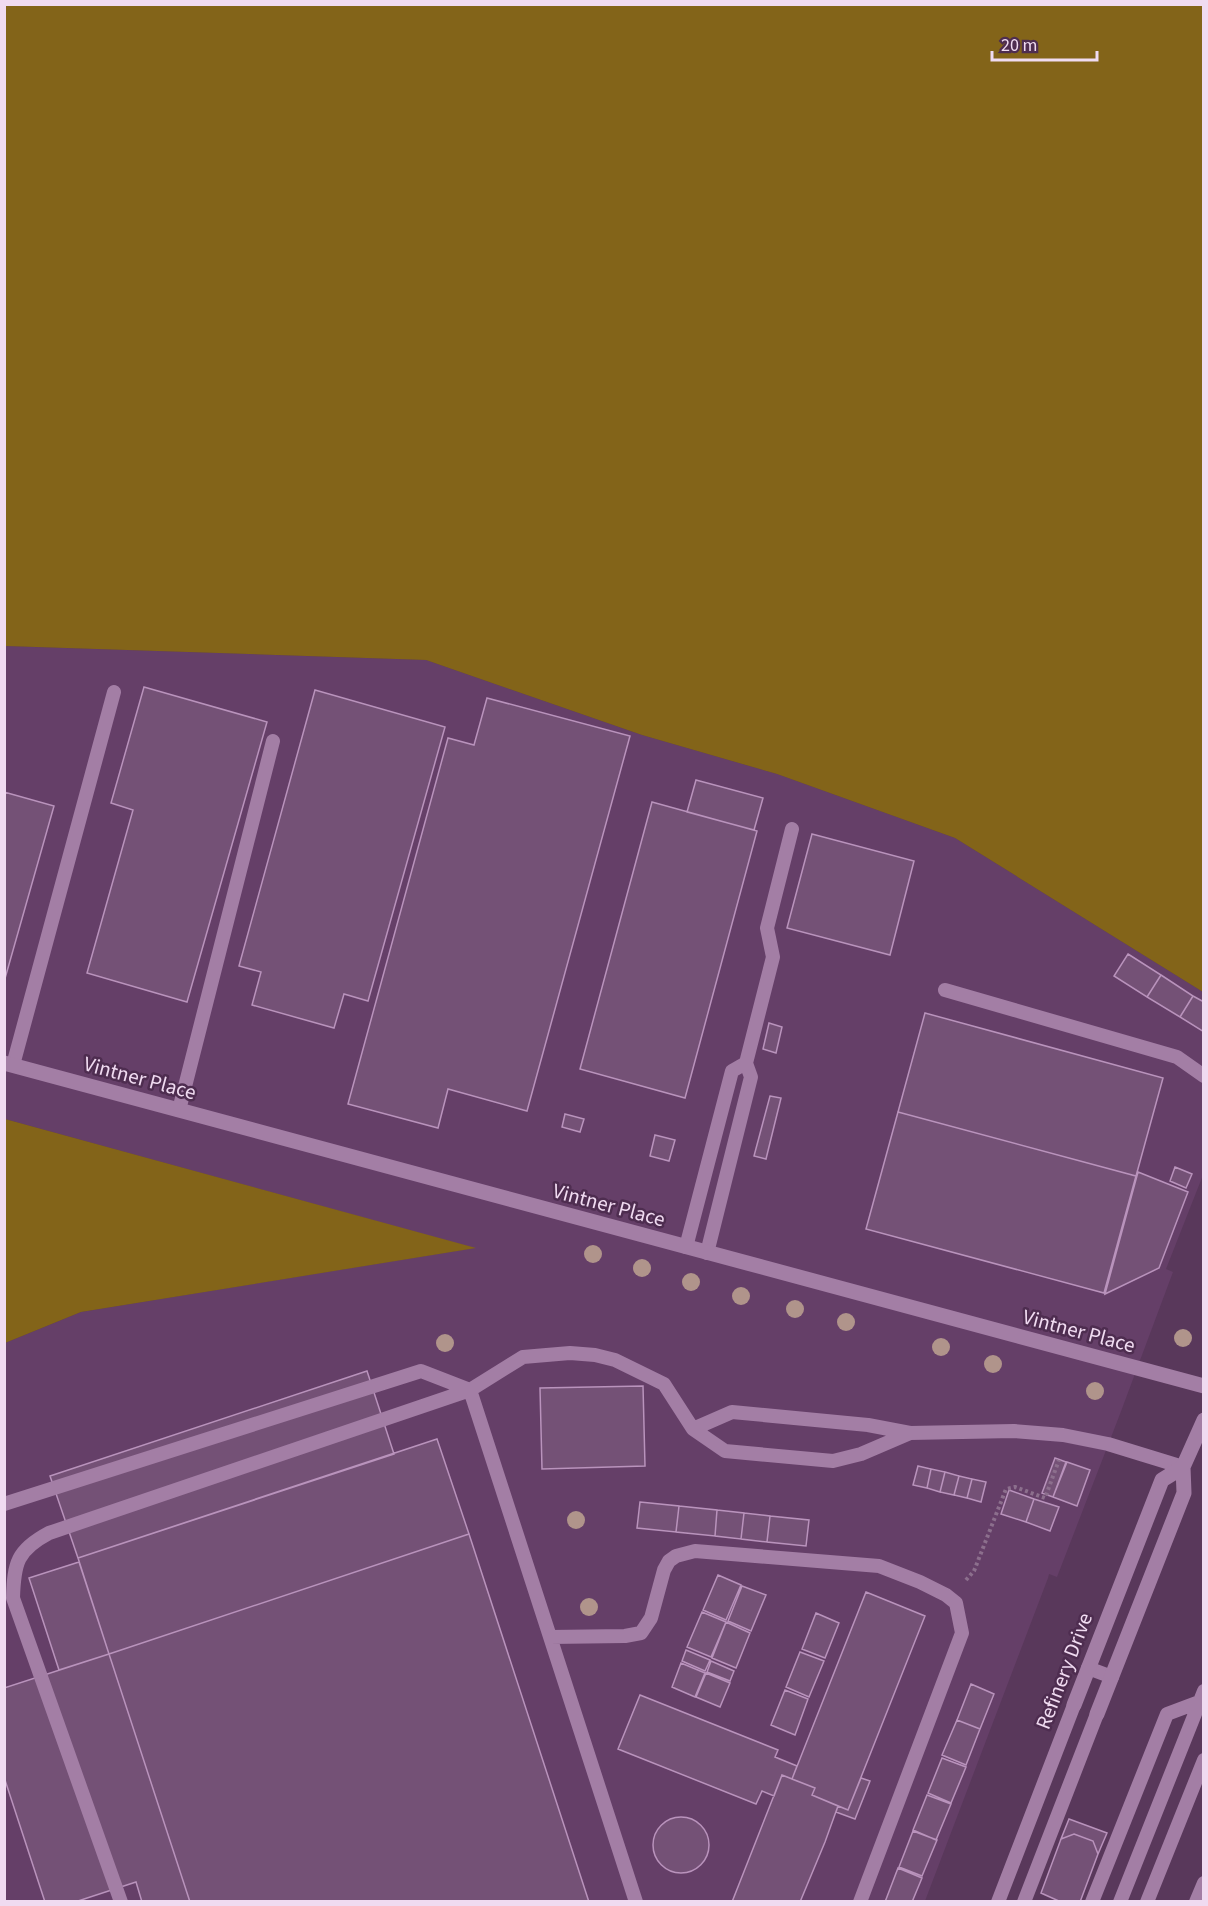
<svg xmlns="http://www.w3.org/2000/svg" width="1208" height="1906" viewBox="0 0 1208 1906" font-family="'Source Sans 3',sans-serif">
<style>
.built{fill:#653f68}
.green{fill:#836419}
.building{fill:#745176;stroke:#b993bc;stroke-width:1.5}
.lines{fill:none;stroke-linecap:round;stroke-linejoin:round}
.path{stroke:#8c6f8d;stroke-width:4;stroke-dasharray:3 3;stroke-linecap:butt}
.service{stroke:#a37ea5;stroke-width:14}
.minor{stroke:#a37ea5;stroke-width:15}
.tree{fill:#b0948b}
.labels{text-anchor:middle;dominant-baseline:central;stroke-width:5;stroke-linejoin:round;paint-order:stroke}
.street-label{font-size:21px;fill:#f0dbf1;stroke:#4e2d50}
</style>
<rect width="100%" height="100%" fill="#59385b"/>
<path class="built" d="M5,646l421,14 216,75 135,39 178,64 248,154v183l-37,94 7,3 -53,142 -63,163 -8,-3 -1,4 -123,323 -920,1v-559l76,-31 393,-64 -469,-129z"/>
<path class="green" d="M5,4l1198,1v987l-248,-154 -178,-64 -135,-39 -216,-75 -421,-14z
M4,1119h1l471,129 -395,64 -76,31z"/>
<path class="building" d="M144,687l123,35 -80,280 -100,-29 46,-163 -22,-7z
M315,690l130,37 -77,274 -24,-7 -10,34 -82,-23 9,-33 -22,-6z
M487,698l143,38 -103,375 -79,-22 -10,39 -90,-24 100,-366 26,7z
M696,780l67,18 -9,32 -67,-18z
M4,792l50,14 -50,176z
M652,802l105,29 -72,267 -105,-29z
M812,834l102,27 -24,94 -103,-27z
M1128,954l33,21 -14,22 -33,-21z
M1161,975l32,21 -13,21 -33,-20z
M1193,996l11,6v30l-24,-15z
M925,1013l238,65 -27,98 -238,-64z
M769,1023l13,4 -6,26 -13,-4z
M770,1096l11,2 -15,61 -12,-3z
M898,1112l238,64 -32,117 -238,-64z
M565,1114l19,5 -4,13 -18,-5z
M655,1135l20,5 -6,21 -19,-5z
M1175,1167l17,7 -6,14 -16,-7z
M1138,1172l50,20 -29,76 -54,26z
M367,1371l27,83 -316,104 -28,-82z
M643,1386l2,80 -103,3 -2,-81z
M437,1439l32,95 -360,120 -31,-96z
M1055,1458l11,4 -13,35 -11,-4z
M1067,1462l23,8 -13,36 -24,-9z
M918,1466l13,3 -4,19 -14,-3z
M931,1469l14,3 -5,20 -13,-4z
M945,1472l14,4 -5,19 -14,-3z
M959,1476l13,3 -5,19 -13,-3z
M972,1479l14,3 -5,20 -14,-4z
M1009,1490l25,9 -8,23 -25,-8z
M1034,1499l25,8 -9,24 -24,-9z
M640,1502l39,4 -3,26 -39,-4z
M679,1506l38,4 -2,26 -39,-4z
M717,1510l27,3 -3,26 -26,-3z
M744,1513l26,3 -3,26 -26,-3z
M770,1516l39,4 -3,26 -39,-4z
M469,1534l120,368h-399l-81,-248z
M79,1562l30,92 -50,16 -30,-92z
M718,1575l23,10 -15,35 -23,-10z
M742,1586l24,9 -15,36 -23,-10z
M866,1592l59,24 -77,194 -36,-15 3,-7 -23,-9z
M702,1612l24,10 -15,35 -24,-10z
M816,1613l23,10 -14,35 -23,-9z
M726,1622l24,11 -14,35 -24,-10z
M686,1650l24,10 -5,11 -23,-10z
M800,1652l24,9 -15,36 -23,-10z
M109,1654l81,248h-48l-6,-20 -61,20h-30l-41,-125v-89z
M711,1661l23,10 -4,10 -23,-9z
M681,1663l24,10 -10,24 -23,-10z
M706,1673l24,10 -10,24 -24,-10z
M971,1684l23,10 -14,35 -23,-9z
M785,1690l23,9 -13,36 -24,-10z
M640,1695l138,55 -3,7 22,9 -5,13 -10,-4 -8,21 -12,-5 -6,13 -138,-55z
M957,1720l23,9 -14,36 -24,-10z
M942,1758l24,9 -15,36 -23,-10z
M782,1775l33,13 -3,7 26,11 -13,36 -25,60h-68z
M861,1778l9,3 -15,38 -19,-7 2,-6 10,4z
M927,1795l24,9 -15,36 -23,-10z
M653 1845a28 28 0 1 1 56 0a28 28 0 1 1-56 0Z
M1069,1819l38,14 -9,21 -5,-13 -19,-7 -13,5z
M913,1831l24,9 -15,36 -23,-9z
M1074,1834l19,7 5,13 -18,48h-19l-20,-9 20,-54z
M898,1868l24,10 -10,24h-27z"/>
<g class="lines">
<path class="path" d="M966,1580l8,-9 32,-82 9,-2 30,11 14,-38"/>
<path class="service" d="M945,990l232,67 27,19
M13,1065l101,-373
M179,1110l94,-369
M686,1247l46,-176 14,-8 27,-106 -6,-29 25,-99
M707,1253l44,-176 -5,-14
M470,1390l166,512
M693,1429l39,-17 136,13 42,8 104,-2 49,4 45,9 75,23
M4,1504l417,-133 49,19
M550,1637l75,-1 16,-3 10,-15 13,-48 5,-9 7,-5 19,-5 184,15 41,16 26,13 10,8 6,30 -102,269
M1088,1668l24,9
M121,1902l-108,-304c1,-35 4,-48 36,-65l421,-143 53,-33 47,-4 25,2 20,5 49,24 29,45 32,22 108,10 28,-7 49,-21
M998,1902l76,-197
M1024,1902l73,-188
M1092,1902l75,-188 32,-12
M1120,1902l84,-211
M1147,1902l57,-142
M1196,1902l8,-19"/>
<path class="minor" d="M4,1063l1200,323
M1074,1705l88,-225 21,-13
M1097,1714l87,-221 -1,-26 21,-47"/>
</g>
<g class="tree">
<circle cx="593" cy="1254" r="9"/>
<circle cx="642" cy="1268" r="9"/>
<circle cx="691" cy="1282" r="9"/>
<circle cx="741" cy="1296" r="9"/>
<circle cx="795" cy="1309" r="9"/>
<circle cx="846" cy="1322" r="9"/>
<circle cx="1183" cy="1338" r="9"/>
<circle cx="445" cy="1343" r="9"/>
<circle cx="941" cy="1347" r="9"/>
<circle cx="993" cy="1364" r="9"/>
<circle cx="1095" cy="1391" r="9"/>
<circle cx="576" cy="1520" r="9"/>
<circle cx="589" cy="1607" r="9"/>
</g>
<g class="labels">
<g class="street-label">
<text transform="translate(140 1078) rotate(15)">Vintner Place</text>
<text transform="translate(609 1205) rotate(15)">Vintner Place</text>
<text transform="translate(1079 1331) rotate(15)">Vintner Place</text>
<text transform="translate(1064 1671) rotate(-69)">Refinery Drive</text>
</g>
</g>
<rect width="1208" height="1906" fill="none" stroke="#f0dbf1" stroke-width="12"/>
<path d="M992 51v9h105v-9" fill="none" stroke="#f0dbf1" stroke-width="3"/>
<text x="1001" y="51" font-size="18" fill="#f0dbf1" stroke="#4e2d50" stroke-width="4.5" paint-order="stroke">20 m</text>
</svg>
